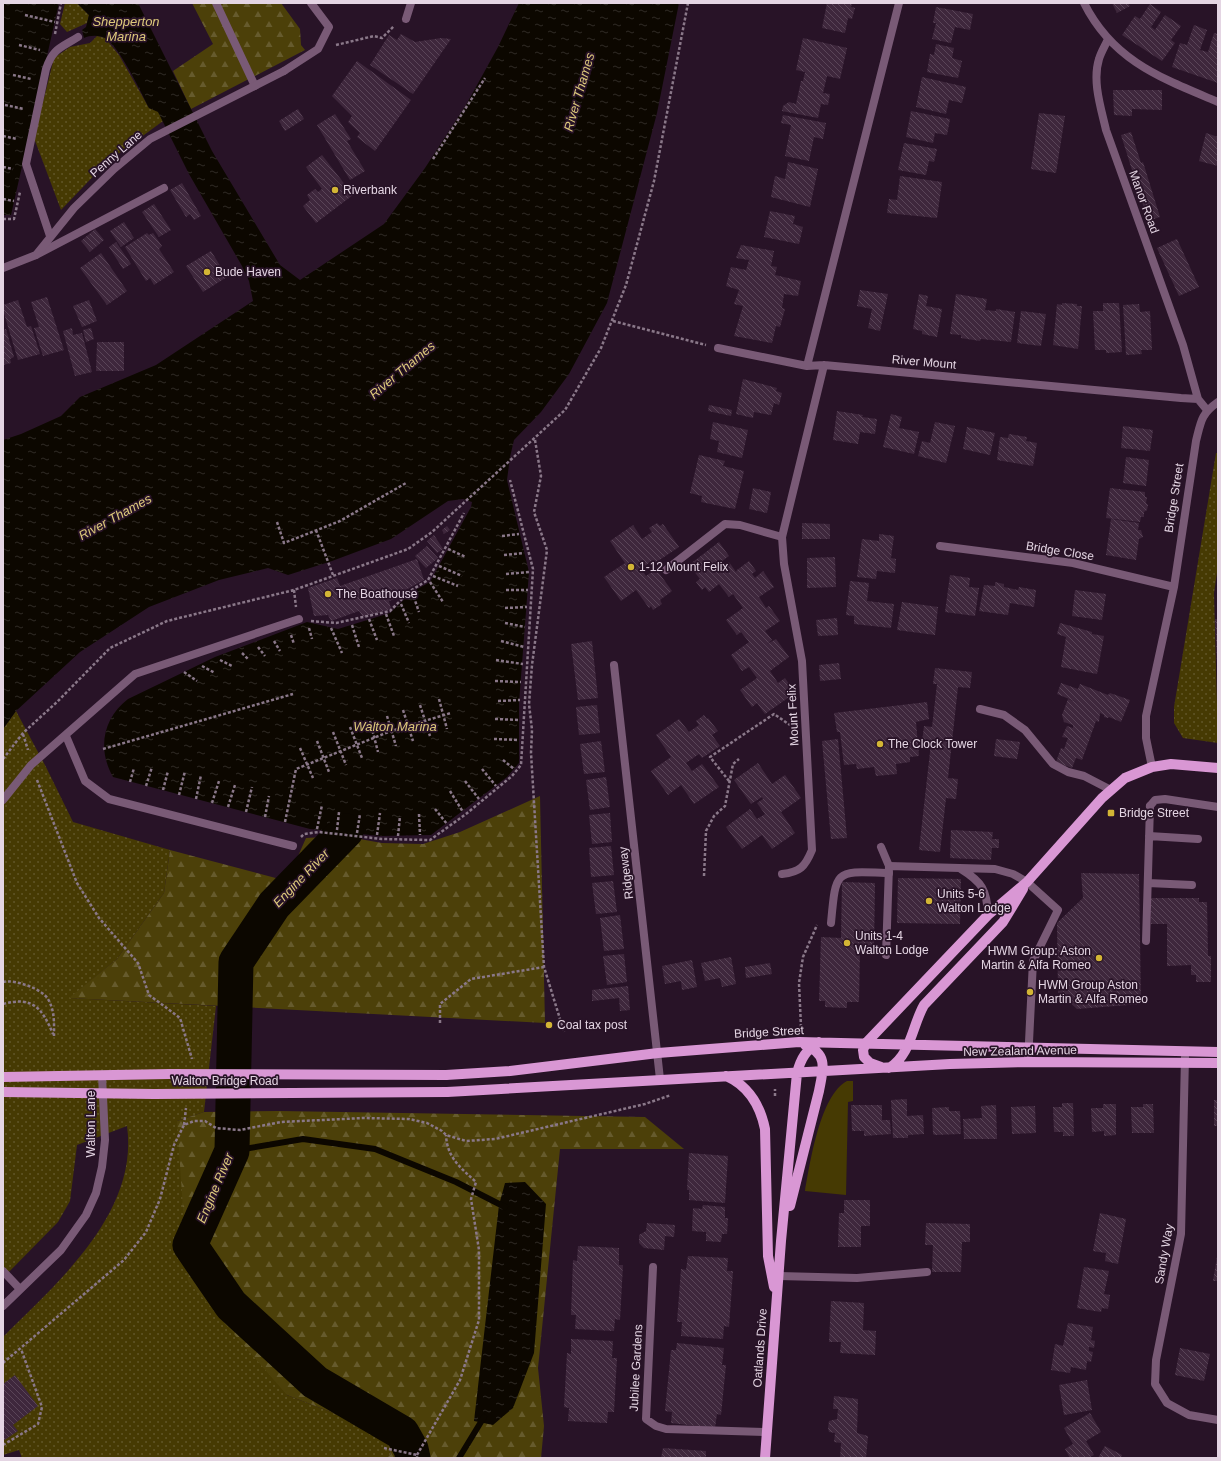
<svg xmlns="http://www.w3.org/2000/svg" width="1221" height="1461" viewBox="0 0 1221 1461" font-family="Helvetica,sans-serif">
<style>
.grass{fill:url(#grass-dots)}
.forest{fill:url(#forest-firs)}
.garden{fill:#463a03}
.water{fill:url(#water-ripples)}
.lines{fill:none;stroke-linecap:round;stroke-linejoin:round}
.stream{stroke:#0c0700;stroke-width:6}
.river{stroke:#0c0700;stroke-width:35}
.building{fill:url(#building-back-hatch)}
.path{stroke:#8a7889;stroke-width:2.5;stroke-dasharray:3 2;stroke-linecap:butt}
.service{stroke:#795a76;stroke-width:8}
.minor{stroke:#795a76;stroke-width:8}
.tertiary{stroke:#795a76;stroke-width:8}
.primary{stroke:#d997d4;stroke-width:10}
.primary-bridge{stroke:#d997d4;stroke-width:10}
.poi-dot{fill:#d3b635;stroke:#281327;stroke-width:1.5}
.labels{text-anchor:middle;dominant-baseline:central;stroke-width:3.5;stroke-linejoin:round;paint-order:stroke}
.street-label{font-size:12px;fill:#e4d5e3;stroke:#281327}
.poi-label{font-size:12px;fill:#e4d5e3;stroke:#281327;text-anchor:start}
.water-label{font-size:13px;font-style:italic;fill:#ddc97b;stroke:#281327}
</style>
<defs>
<pattern id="grass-dots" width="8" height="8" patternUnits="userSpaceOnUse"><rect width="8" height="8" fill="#463a03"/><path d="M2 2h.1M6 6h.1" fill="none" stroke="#615628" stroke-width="1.8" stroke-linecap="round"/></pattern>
<pattern id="forest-firs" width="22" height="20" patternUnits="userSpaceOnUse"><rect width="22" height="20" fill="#4c4009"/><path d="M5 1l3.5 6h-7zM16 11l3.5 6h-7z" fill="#665b2d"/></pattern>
<pattern id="water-ripples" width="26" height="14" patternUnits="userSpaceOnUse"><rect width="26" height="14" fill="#0c0700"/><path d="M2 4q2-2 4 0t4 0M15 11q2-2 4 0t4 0" fill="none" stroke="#2f2a25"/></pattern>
<pattern id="building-back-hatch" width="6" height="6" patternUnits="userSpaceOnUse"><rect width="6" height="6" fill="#3e273c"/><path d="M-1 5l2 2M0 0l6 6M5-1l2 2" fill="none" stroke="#5a4558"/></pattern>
</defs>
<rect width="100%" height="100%" fill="#281327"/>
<path class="grass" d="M65,3h12l12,12 -2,8 -20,9 -7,-8z
M97,36l8,2 14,17 30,53 9,3 5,10 -57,42 -45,47 -27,-72 20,-80 16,-11 20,-4z
M1216,453h2v113l-4,27 4,150 -35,-5 -9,-15v-16z
M16,711l30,56 27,55 97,28 -6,43 -47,66 -47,39 146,8 -12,106 -27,9 110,274 95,37 9,22 -4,4h-365l-3,-8 -16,5v-118c55,-55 136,-124 124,-211l-50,19 -7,56 -12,21 -55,56v-549z"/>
<path class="forest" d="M192,3h89l19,26 1,16 4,5 -114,59 -18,-38 40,-27z
M540,796l5,227 -476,-25 48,-39 47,-66 6,-43 117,31 19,-43 37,-2 39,7 41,1 37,-12z
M279,1111l366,6 39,32h-124l-22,219 6,58 -3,32h-154l4,-4 -9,-22 -95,-37 -99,-114 -11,-160 27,-9z"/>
<path class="garden" d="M847,1081h6v20l-5,1 -2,93 -41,-4c5,-28 15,-96 42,-110z"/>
<path class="water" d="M3,3h56l-48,212h-8z
M77,3h61l74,148 68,114 20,15 84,-56 41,-56 41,-63 32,-58 21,-44h160l-22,110 -50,190 -38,71 -28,38 -27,28 -4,17 -3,23 22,92 -10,131v60l-12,14 -76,58 -51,1 -70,-7 -197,-52c-16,-28 -10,-59 15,-78l87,-42 92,-35 31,7 52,-16 22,-21 18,-10 41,-75 1,-5 -9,-3 -15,2 -57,38 -59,22 -44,14 -20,-7 -49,12 -70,27 -69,45 -64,59 -13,18v-289l18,-6 40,-18 19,-19 76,-32 97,-64 -4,-20 -7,-15 -53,-92 -31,-62 -9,-4c-8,-16 -30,-62 -44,-70 -6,-3 -15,-3 -21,0l-2,-8 4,-3 3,-12z
M525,1182l21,22 -12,149 -21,55 -20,17 -19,-4 25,-216 6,-22z"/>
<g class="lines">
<path class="stream" d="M232,1151l71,-12 72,10 81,33 49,25
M411,1449l14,9
M413,1457l4,1
M459,1458l25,-41"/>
<path class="river" d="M346,831l-72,74 -38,57 -4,189 -42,94 41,60 84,77 87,51 9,16 2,9"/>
</g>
<path class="building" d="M827,3h25l-1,4 4,1 -3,11 -4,-1 -3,15 -23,-5z
M1112,3h16l2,3 -13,7z
M1150,4l11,8 -10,15 4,3 10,-15 16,11 -10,14 4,3 -13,18 -40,-26 13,-19 5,3z
M936,7l37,7 -3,16 -15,-3 -4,16 -19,-4 4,-16h-3z
M1194,25l13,5 -7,20 8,2 6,-19 4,1v49l-46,-16 8,-24 7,2z
M401,34l14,8 26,-4 10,1 -38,55 -43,-29 19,-30 8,5z
M803,38l44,10 -7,31 -13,-3 -4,17 7,1 -2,11 -7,-1 -3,14 -36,-7 1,-5 6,-4 7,2 5,-23h2l2,-9 -9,-2z
M936,44l18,4 -2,10 10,3 -4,17 -31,-6 3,-18 4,1z
M357,61l54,39 -36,51 -18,-14 3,-4 -12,-11 4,-6 -20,-20z
M922,77l44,10 -4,16 -13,-3 -3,14 -30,-7z
M1113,90h49v20l-30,-1v7l-18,-1z
M298,109l6,10 -19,12 -6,-10z
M911,111l39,8 -3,16 -12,-2 -2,10 -27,-6z
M1039,113l26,3 -9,57 -25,-4z
M335,114l16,25 -4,2 18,30 -15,9 -33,-55z
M783,115l43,8 -3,16 -9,-2 -5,24 -24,-5 6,-31 -10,-2z
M1131,132l10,31 2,-1 17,55 -12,4 -27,-86z
M1206,133l12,4v29l-19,-5z
M904,143l33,6 -3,13 -5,-1 -3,14 -28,-5z
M322,155l31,40 -37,28 -13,-17 7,-6 -3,-5 8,-6 3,3 4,-3 -16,-22z
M788,162l30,7 -8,38 -39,-10 4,-21 10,3z
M900,176l42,6 -5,36 -50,-5 2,-14 8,1z
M182,183l19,33 -7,4 -4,-6 -4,3 -16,-27z
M154,204l17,26 -12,7 -17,-25z
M770,211l25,5 -2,8 10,3 -4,17 -35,-7z
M124,222l10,16 -13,9 -11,-16z
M95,229l9,11 -14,12 -9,-11z
M147,233l2,2 4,-2 9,13 -3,3 15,23 -20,13 -4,-7 -4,3 -21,-34z
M1177,239l22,48 -20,9 -22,-48z
M116,242l15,22 -8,5 -14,-22z
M741,245l33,6 -3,15 6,1 -2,8 26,6 -3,15 -14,-2 -2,14 3,1 -5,18 -4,-1 -4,17 -38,-7 9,-30 -9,-2 5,-14 -13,-4 5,-19 15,3 3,-10 -13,-2z
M211,251l16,26 -24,15 -17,-26z
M101,253l26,38 -20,14 -27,-37z
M860,290l28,4 -8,37 -12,-3 4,-19 -15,-3z
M919,294l9,2 -2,10 16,3 -5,28 -15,-3v-3l-9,-2z
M956,294l31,5 -2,11 11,1v-2l19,3 -4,30 -30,-3 -1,2 -19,-3v-3l-11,-1z
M47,297l17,53 -21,6 -9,-28 5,-1 -8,-25z
M18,300l9,27 4,-1 9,28 -22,6 -15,-50v-5z
M89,300l8,21 -15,6 -9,-21z
M1062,303l15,1v2h5l-4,43 -25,-4 4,-41 5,1z
M1103,303h16l3,49 -16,1v-3h-11l-2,-39h10z
M1139,304l1,8 10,-1 2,39h-11l1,4 -16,1 -3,-50z
M1021,311l25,3 -5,32 -24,-3z
M72,328l1,7 9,-2 10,39 -17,4 -12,-45z
M91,328l3,11 -8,3 -3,-12z
M6,329l8,28 -4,2 1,4 -8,2v-35z
M97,342h27v29h-28z
M743,379l34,9 -1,3 6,2 -3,12 -5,-2 -3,12 -17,-3 -1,6 -17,-4z
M709,405l23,5 -1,6 -23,-5z
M837,411l26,4 -1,2 15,2 -2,15 -15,-2 -2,12 -25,-4z
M891,414l11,3 -3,11 20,4 -5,22 -31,-7z
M713,422l35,8 -6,28 -25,-6 2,-11 -9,-2z
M935,422l20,4 -9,37 -28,-7 4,-15 8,2z
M1123,426l30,4 -3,21 -29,-3z
M967,427l28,6 -5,22 -27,-6z
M1009,434l18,3 -1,4 11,2 -4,23 -36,-6 3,-23 8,1z
M699,455l26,6 -2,5 21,5 -9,38 -34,-7 1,-6 -12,-3z
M1126,457l23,3 -3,26 -23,-3z
M753,488l18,4 -4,21 -18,-4z
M1110,488l35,4v5h2l-1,6 2,2 -1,5 -3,2v5h-3l-1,5 -34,-4z
M1111,519l28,4 -1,7h3l2,7 -4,2 -3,21 -30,-5z
M657,523l3,3 3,-2 16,23 -27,18 -2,-3 -9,7 5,7 10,-7 16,22 -12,9 2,4 -9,6 -2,-4 -2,2 -13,-18 -15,11 -17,-24 21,-14 -15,-22 23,-16 9,14 10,-7 -3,-4z
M802,523l28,1v15h-28z
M447,526l3,4 -6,4 -2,-4z
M879,534l15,2 -3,22 5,1 -1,14 -18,-2 -1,8 -19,-2 5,-38 17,2z
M434,535l9,14 -6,4 -10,-12z
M719,542l10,14 -8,6 3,4 5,-4 7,10 1,-2 12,-9 7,10 -4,3 3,4 8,-7 11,16 -15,10 7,11 3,-2 11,15 -15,10 7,9 -5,4 9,-5 13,18 -19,14 8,12 7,-5 10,15 -30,21 -8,-11 -5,4 -12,-17 17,-12 -8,-11 -7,4 -11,-16 18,-13 -8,-10 -4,3 -11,-15 17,-12 -10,-14 -4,3 -10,-13 -10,8 -4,-5 -3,3 -6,-8 4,-3 -11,-14z
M427,546l11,12 -12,10 -11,-12z
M835,557l1,30 -29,1v-30z
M417,559l7,21 -24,13 1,4 -12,4 2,8 -28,8 -4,-6 -28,10 -3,-6 -14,1 -6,-28 29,-10 3,8z
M950,575l20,3 -1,9 10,1 -4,28 -30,-4z
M850,581l19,2 -2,18 27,3 -3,24 -37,-4v-8l-8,-1z
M995,582l9,2v3l14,3 1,-3 17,3 -2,17 -24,-4 -2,12 -29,-4 5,-26 11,1z
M1075,590l31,4 -4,26 -30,-4z
M902,602l36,5 -3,28 -38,-5z
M837,618l1,17 -20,1 -2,-16z
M1215,619h3v45h-1z
M1060,623l32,9v2l12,2 -7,38 -36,-7 5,-30 -9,-3z
M592,641l6,57 -20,2 -7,-56z
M839,663l2,16 -21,2 -1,-16z
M935,668l37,4 -2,16 -12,-1 -10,91 10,1 -2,20 -10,-1 -6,54 -21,-2 12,-107 -9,-1 2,-16 8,1 5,-43h-4z
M1061,683l17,6 2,-5 28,11 2,-2 20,7 -9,22 -12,-5 -1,1 -4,-1v-2l-4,-2 -1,9 -3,-1 -14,39 -6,-2 -4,10 -16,-6 5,-14 3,1 4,-11 -6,-1 5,-11 6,2v-3l-9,-3 -2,-7 6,-16 11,4 -22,-9z
M927,702l2,17 -13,3 3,34 -9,1v5l-14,2 1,10 -21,2 -2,-9 -17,2 -1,-5 -12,1 -4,-33h-3l-3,-19z
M597,705l3,28 -21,2 -3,-28z
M704,715l3,4 1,-1 10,13 -6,4 8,11 -18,12 -3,-4 -13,9 6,8 10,-7 17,23 -25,17 -13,-19 -13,10 -17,-24 20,-14 -15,-22 23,-16 10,13 10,-7 -3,-4z
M838,739l9,99 -16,1 -9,-98z
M996,739l24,3 -3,17 -23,-3z
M601,741l4,31 -21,2 -4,-30z
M758,763l14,21 13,-9 16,23 -20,14 14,21 -23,16 -10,-14 -20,14 -16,-22 24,-18 7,10 8,-5 -8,-11 6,-4 -1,-2 -11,7 -17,-24z
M606,777l4,30 -20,3 -4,-30z
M610,813l2,29 -20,2 -3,-29z
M951,830l42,2 -1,7h7v9h-7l-1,12 -41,-2z
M611,846l3,29 -23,2 -2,-29z
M1081,873l58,1 2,130 -64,5 -19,-17 -1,-69 26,-25z
M898,878l63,1 -1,45 -63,-1z
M613,881l4,31 -21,2 -4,-31z
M842,882l33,1 -1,65h-14l-1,54h-12v6l-22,-1v-6h-6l2,-64 20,1z
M1151,898h48v4h8l1,54h3v26h-15v-7h-5v-10l-24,1v-42h-16z
M620,915l4,34 -20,2 -4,-33z
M624,954l3,28 -20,3 -4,-29z
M731,957l5,27 -14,3 -2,-9 -15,3 -4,-18z
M692,960l5,27 -15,3 -1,-9 -16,3 -3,-18z
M770,963l2,11 -26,4 -1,-11z
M628,986l2,24 -10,1 -1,-13 -27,3v-11z
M907,1099v17l16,-1 1,19 -16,1v3h-15l-2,-38z
M1214,1100h4v26h-4z
M1062,1103h11l1,33h-11v-4h-9l-1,-25h9z
M1103,1104h13v31l-12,1v-5l-12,1 -1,-24h12z
M1143,1104h10l1,29h-22l-1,-26h12z
M851,1105h31v15h8l1,14 -27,2v-5h-12z
M996,1105l1,34h-33l-1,-20 19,-1 -1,-12z
M1035,1106l1,27 -24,1 -1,-27z
M949,1107v4h11l1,23 -26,1 -2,-1 -1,-26z
M689,1153l39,3 -3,47 -36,-3v-10h-2z
M844,1200h26v26h-9v21h-23l1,-34h5z
M703,1205l22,2v11h3l-1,16h-5l-1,8 -15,-1v-9l-14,-1 1,-23 9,1z
M1100,1213l26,6 -8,45 -13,-3 1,-8 -13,-2z
M647,1223l28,2 -1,12 -9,-1 -1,14 -20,-2 -5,-5v-8l7,-4z
M926,1223l44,1v18h-8l-1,30h-29l1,-27h-8z
M578,1246l41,2v17h4l-3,55 -5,-1 -1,12 -39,-2 1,-14h-5l2,-55 4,1z
M688,1256l40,2 -1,13h6l-4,56 -5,-1 -1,13 -42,-3 1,-14h-5l4,-53 5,1z
M1217,1257h1v24h-5z
M1084,1267l25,4 -5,23 6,1 -2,14 -6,-1 -1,4 -24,-4z
M831,1301l33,2 -1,27 13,1 -1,24 -35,-2 1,-11h-12z
M1068,1323l25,4 -2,13 4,1 -1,7 -5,-1v4l4,1 -2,10 -4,-1 -1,9 -15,-3 -1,6 -19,-3 4,-26 8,2z
M571,1339l42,2 -1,17h5l-3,54h-6l-1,11 -39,-2 1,-13 -5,-1 3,-54 4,1z
M677,1343l47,5 -2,17h4l-5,50 -4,-1 -2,14 -44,-5 1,-11 -7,-1 6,-61h5z
M1180,1348l30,6 -6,27 -29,-6z
M15,1375l23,31 -25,19 5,6 -15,10v-57z
M1087,1380l5,30 -28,5 -5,-30z
M834,1396l24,3 -1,34 11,3 -2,22h-26l1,-15 -7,-1 1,-9 -6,-1 -1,-4 1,-7 8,-2 1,-10h-5z
M1090,1413l11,19 -15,9 8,14 -6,3h-18l-5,-9 8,-5 -9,-16z
M1105,1446l17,9 -1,3h-23z
M663,1448l43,3v7h-45z"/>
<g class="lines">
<path class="path" d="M25,15l30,7
M55,34l6,-31
M19,45l21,5
M336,45l38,-9 8,2 12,-12
M13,75l18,4
M5,105l19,4
M3,136l14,3
M433,159l52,-81
M3,167l10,2
M3,199l11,2
M3,219h11l6,-27
M613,321l93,24
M535,440l6,36 -7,36 13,38 -15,115 -3,39 3,26 -1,23 13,214 20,65
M277,522l7,21 56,-22 66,-38
M316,530l17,45
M502,536l17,-2
M448,549l18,8
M504,555l20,-2
M439,566l23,10
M506,574l23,-2
M433,576l25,10
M430,582l13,20
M294,590l2,17
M506,590h22
M412,592l7,20
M401,604l8,19
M505,608l22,-1
M386,614l8,22
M369,619l8,21
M311,621l25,2 54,-12 20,-20 18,-11 36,-67
M505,623l20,4
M352,625l7,22
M309,628l3,11
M331,628l11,25
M291,635l3,9
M274,641l6,10
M501,641l23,6
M258,647l7,9
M242,653l7,7
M220,660l12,6
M496,660l27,4
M202,666l13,7
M184,672l13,9
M495,681l26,1
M439,699l8,30
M498,701l22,-1
M420,705l10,31
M403,710l10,31
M387,716l9,30
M495,719l25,1
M370,721l8,31
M350,727l12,31
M333,732l13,33
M23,734l5,16
M494,739l25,1
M317,741l12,31
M300,748l13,30
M103,749l190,-55
M3,759l20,-26 34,-31 53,-54 57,-27 127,-31 114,-41 24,-17 133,-122 36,-62 25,-63 28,-104 34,-178
M503,760l11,9
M482,769l14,17
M37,780l40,103 22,35 39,45 11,32 31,23 12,41
M465,781l14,18
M729,781l-19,-24 64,-43 16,11
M130,782l4,-14
M146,786l6,-19
M163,790l5,-19
M450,791l13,21
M179,795l6,-24
M196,799l5,-24
M212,803l7,-22
M228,807l7,-22
M435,809l12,15
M246,812l6,-25
M419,814l1,21
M265,817l4,-21
M285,822l11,-53 95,-38 60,-18
M317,829l5,-24
M337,830l2,-18
M357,833l3,-19
M377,835l3,-22
M398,836l2,-20
M301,837l3,-3 15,-2 63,7 48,1 36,-26 46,-38 9,-11 12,-196 -23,-89
M704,876l2,-45 8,-15 11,-10 8,-42 6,-5
M3,982c12,-3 39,7 45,17 7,12 6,25 6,37
M3,1004c30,-8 39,4 50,30
M440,1023v-19l31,-25 73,-12
M801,1027l-2,-44 4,-26 14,-32
M775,1096v-7
M184,1125l2,-17
M3,1363l121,-103 22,-28 14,-33 14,-54 10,-20 10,-4h11l11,7 24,2 41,-8 83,-4 45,1 18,4 15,8 4,4 20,6 29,-2 150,-35 26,-9
M3,1445l35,-21 4,-17 -21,-58
M384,1448l33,7v3
M417,1455l43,-75 19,-60v-70l-8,-51 5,-17c-15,-14 -29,-24 -30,-47"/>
<path class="service" d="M216,3l39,83
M284,71l34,-22 11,-22 -18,-24
M50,236l-24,-72 20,-95c7,-21 15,-21 32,-32
M36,255l128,-67
M666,570l59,-46 15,1 42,12
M980,709l24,6 21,15 28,34 15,8 16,4 27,14
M66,736l19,45 24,18 184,47
M3,800l28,-35 104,-91 164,-55
M1149,836l49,3
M881,847l8,19
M1027,882l31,28 -25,51 -5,101
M1148,883l44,2
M831,923c5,-55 4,-52 58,-50
M1146,941l4,-135
M3,1271l16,17
M779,1276l78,2 70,-6"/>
<path class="minor" d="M1084,3c29,58 77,75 134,99
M406,19l5,-16
M1108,39c-3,7 -7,13 -9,20 -7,22 2,49 7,71l77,215 15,54 9,11
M3,268l33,-13 38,-47 40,-39 36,-30 134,-68
M718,348l89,18 17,-1 357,33 17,1
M807,366l92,-363
M940,546l133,17 101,24
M614,665l46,414
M1152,767l-6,-29v-22l28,-129 22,-146c5,-20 5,-27 22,-39
M1150,806l5,-6 10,-1 53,8
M961,869c21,13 26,21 27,46
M782,874c18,-2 23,-7 30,-24l-10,-189 -18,-97 -2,-27 42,-172
M886,955l3,-89 106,3 18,5 14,8
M1185,1057l-4,177 -25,126 -1,24 12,19 22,12 29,5
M653,1267l-7,152 10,7 10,3 101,3"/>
<path class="tertiary" d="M3,1306l58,-56 25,-35 10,-22 6,-26 3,-27 -3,-65"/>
<path class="primary" d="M881,1067l-11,-4 -6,-6 -1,-7 3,-7 122,-128 39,-33 75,-84 23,-20 27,-11 19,-3 47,4
M889,1068c22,-13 23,-42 35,-63l79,-83 20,-33
M446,1075l64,-4 148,-18 141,-11 419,10
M726,1076c23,10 34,29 39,53l3,127 6,31
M3,1077l166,-3
M3,1092l151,2
M447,1092l503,-28 78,-2 190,1
M790,1206l29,-115c4,-21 10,-37 -14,-46
M765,1458l16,-217 16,-168c4,-15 9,-23 22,-31"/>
<path class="primary-bridge" d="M169,1074l277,1
M154,1094l293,-2"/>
</g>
<g class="poi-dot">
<circle cx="335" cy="190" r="4"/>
<circle cx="207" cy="272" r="4"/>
<circle cx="631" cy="567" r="4"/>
<circle cx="328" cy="594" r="4"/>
<circle cx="880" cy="744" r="4"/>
<rect x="1107" y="809" width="8" height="8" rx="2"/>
<circle cx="929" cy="901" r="4"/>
<circle cx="847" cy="943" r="4"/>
<circle cx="1099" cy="958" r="4"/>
<circle cx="1030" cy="992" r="4"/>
<circle cx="549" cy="1025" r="4"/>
</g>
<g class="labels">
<g class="street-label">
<text transform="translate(116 154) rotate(-41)">Penny Lane</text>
<text transform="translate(1144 202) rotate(70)">Manor Road</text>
<text transform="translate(924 362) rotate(5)">River Mount</text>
<text transform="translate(1174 498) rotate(-81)">Bridge Street</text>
<text transform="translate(1060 551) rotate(9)">Bridge Close</text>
<text transform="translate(793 715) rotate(-93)">Mount Felix</text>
<text transform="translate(626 873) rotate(-97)">Ridgeway</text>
<text transform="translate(769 1032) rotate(-3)">Bridge Street</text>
<text transform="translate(1020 1051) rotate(-1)">New Zealand Avenue</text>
<text x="225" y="1081">Walton Bridge Road</text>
<text transform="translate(91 1124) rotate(-90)">Walton Lane</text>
<text transform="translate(1164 1254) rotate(-80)">Sandy Way</text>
<text transform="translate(760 1348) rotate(-86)">Oatlands Drive</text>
<text transform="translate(636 1368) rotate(-87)">Jubilee Gardens</text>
</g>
<g class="poi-label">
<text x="343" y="190">Riverbank</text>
<text x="215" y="272">Bude Haven</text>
<text x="639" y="567">1-12 Mount Felix</text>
<text x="336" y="594">The Boathouse</text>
<text x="888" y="744">The Clock Tower</text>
<text x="1119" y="813">Bridge Street</text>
<text x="937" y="894">Units 5-6<tspan x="937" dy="14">Walton Lodge</tspan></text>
<text x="855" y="936">Units 1-4<tspan x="855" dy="14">Walton Lodge</tspan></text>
<text x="1091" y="951" text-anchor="end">HWM Group: Aston<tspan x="1091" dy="14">Martin &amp; Alfa Romeo</tspan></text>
<text x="1038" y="985">HWM Group Aston<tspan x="1038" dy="14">Martin &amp; Alfa Romeo</tspan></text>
<text x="557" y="1025">Coal tax post</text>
</g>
<g class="water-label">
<text x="126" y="21">Shepperton<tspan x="126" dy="15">Marina</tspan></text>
<text transform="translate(579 92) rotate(-74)">River Thames</text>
<text transform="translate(402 370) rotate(-40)">River Thames</text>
<text transform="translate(115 517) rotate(-29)">River Thames</text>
<text x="395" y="726">Walton Marina</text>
<text transform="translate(301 878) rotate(-46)">Engine River</text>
<text transform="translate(215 1188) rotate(-67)">Engine River</text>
</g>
</g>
<rect width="1221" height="1461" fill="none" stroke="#e4d5e3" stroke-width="8"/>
</svg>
